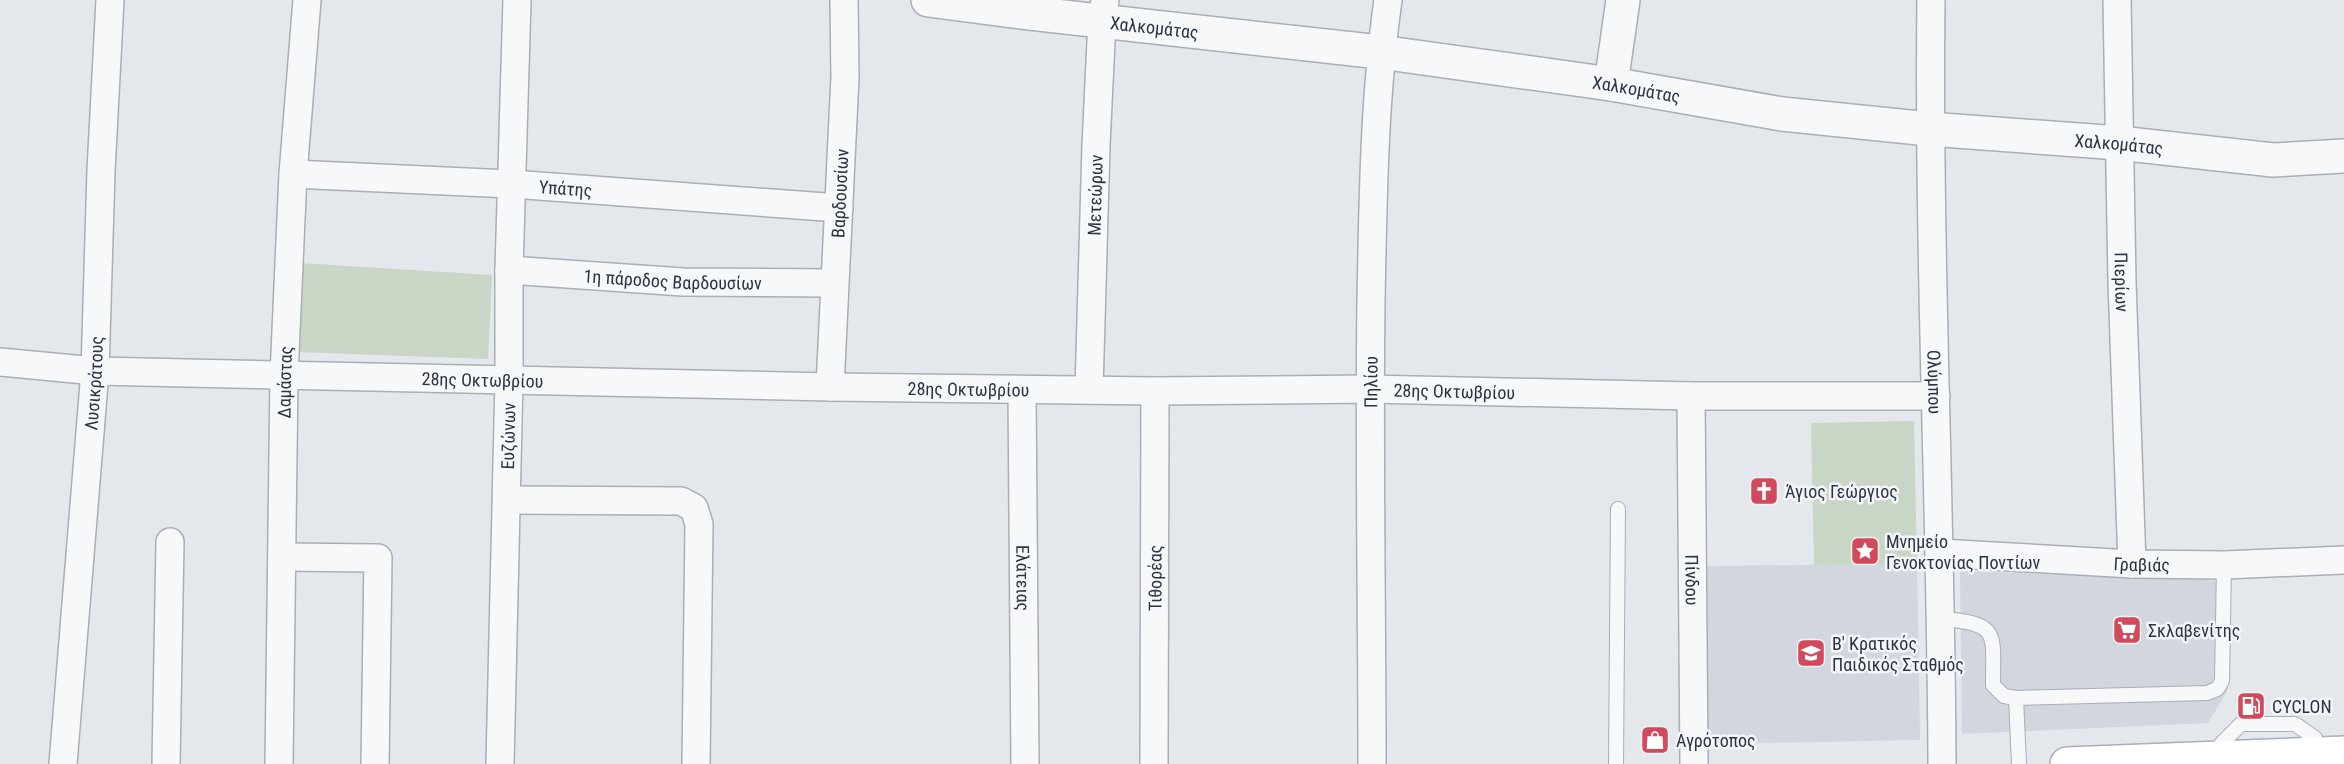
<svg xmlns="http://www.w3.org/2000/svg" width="2344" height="764" viewBox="0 0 2344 764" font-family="'Roboto Condensed',sans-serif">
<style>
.built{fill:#d2d6de}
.green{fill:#c9d6c5}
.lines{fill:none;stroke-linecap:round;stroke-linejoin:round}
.service-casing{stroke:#a9aeb7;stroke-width:16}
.minor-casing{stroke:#a9aeb7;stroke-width:30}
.tertiary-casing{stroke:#a9aeb7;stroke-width:36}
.secondary-casing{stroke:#a9aeb7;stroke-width:36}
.service{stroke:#f7f8fa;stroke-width:14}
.minor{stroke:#f7f8fa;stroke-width:27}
.tertiary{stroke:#f7f8fa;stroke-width:33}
.secondary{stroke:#fff;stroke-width:33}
.labels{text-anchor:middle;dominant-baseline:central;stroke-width:5;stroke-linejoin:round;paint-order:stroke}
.street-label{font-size:18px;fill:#2b3445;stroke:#f4f6f9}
.poi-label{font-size:18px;fill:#2b3445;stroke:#f4f6f9;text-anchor:start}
</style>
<rect width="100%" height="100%" fill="#e4e7ec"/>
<path class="built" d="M1917,564l3,176 -216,4 -2,-178z
M1960,571l268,10v109l-20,33 -246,11z"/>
<path class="green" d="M300,263l192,12 -4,84 -190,-7z
M1914,421l3,143 -103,1 -3,-142z"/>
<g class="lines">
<g class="service-casing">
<path id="service" d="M1942,619c58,4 51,14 51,66l11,11 12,2 191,-5 10,-4 5,-8 2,-116
M2016,698l3,66
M2221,744l20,-20h54l20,14
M1616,764l2,-255"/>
</g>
<g class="minor-casing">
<g id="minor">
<path id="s1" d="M1931,0c-3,255 10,509 11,764"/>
<path id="s2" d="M2117,0l5,282 10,282"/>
<path id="s3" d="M293,174l219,10 327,24"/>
<path id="s4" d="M509,270l174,12 151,1"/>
<path id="s5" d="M0,362l95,9 735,16 325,4 215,-2 321,7h245"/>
<path id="s6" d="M830,387l15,-310 -1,-77"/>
<path id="s7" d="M1022,390l3,374"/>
<path id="s8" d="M1089,390l7,-245 6,-124 3,-21"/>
<path id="s9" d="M1691,396l3,368"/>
<path d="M507,500l174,1 13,7 5,16 -3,240"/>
<path id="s10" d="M1940,553l192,11 92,1 120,-5"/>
<path d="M282,557l96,1 -3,206"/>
<path id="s11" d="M63,764l32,-393 6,-200 9,-171"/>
<path d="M166,764l4,-222"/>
<path id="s12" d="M279,764l5,-388 9,-202 14,-174"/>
<path id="s13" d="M500,764l9,-385v-109l8,-270"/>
<path id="s14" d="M1154,764l1,-373"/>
<path id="s15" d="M1372,764c0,-155 -3,-310 -1,-464 2,-101 3,-200 17,-300"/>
</g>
</g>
<g class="tertiary-casing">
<g id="tertiary">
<path id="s16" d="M928,0l100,13 352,39 231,32 171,30 147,15 190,14 154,17 71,-4"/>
<path d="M1611,84l12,-84"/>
</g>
</g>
<g class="secondary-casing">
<path id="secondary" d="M2067,764l277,-11"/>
</g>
<use href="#service" class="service"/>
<use href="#minor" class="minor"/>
<use href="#tertiary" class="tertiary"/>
<use href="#secondary" class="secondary"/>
</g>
<defs>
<g id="church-square" transform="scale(1.5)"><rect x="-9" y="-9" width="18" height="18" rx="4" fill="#d1495b" stroke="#f4f6f9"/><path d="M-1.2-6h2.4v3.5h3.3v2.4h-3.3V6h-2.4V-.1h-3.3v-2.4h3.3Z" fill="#fff"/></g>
<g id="sight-square" transform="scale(1.5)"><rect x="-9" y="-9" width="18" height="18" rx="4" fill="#d1495b" stroke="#f4f6f9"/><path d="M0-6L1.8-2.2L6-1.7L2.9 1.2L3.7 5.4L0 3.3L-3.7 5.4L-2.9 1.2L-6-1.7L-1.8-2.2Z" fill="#fff"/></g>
<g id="supermarket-square" transform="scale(1.5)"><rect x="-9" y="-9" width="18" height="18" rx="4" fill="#d1495b" stroke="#f4f6f9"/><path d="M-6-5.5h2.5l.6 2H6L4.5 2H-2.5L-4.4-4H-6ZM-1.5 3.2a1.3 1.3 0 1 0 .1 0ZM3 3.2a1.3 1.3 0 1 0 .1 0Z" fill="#fff"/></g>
<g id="school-square" transform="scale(1.5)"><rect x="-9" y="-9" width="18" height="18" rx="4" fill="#d1495b" stroke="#f4f6f9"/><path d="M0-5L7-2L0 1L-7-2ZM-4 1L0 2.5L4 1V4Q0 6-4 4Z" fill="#fff"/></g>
<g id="fuel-square" transform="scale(1.5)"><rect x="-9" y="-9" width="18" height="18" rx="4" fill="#d1495b" stroke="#f4f6f9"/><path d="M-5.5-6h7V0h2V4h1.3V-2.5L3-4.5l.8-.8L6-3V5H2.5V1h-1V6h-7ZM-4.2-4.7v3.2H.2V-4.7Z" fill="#fff"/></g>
<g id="shop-square" transform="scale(1.5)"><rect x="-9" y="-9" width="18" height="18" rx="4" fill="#d1495b" stroke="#f4f6f9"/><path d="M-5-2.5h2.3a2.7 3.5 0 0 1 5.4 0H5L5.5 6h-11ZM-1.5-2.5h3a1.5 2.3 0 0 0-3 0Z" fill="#fff"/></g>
</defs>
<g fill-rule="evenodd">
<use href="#church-square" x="1764" y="491"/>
<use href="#sight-square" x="1865" y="551"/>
<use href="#supermarket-square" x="2127" y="630"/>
<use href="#school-square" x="1811" y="653"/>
<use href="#fuel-square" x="2251" y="706"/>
<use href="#shop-square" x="1655" y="740"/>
</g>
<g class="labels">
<g class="street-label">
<text stroke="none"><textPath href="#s16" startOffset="228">Χαλκομάτας</textPath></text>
<text stroke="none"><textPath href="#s16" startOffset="714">Χαλκομάτας</textPath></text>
<text stroke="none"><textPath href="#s16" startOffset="1200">Χαλκομάτας</textPath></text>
<text stroke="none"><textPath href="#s3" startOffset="273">Υπάτης</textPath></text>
<text stroke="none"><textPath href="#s6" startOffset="194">Βαρδουσίων</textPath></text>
<text stroke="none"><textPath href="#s8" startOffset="195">Μετεώρων</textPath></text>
<text stroke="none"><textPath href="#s4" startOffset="164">1η πάροδος Βαρδουσίων</textPath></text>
<text stroke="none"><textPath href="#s2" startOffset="282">Πιερίων</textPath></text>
<text stroke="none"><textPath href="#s5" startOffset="483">28ης Οκτωβρίου</textPath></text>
<text stroke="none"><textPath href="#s11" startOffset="382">Λυσικράτους</textPath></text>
<text stroke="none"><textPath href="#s12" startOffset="382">Δαμάστας</textPath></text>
<text stroke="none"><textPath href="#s15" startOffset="382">Πηλίου</textPath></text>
<text stroke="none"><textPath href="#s1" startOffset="382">Ολύμπου</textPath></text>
<text stroke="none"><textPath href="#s5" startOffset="969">28ης Οκτωβρίου</textPath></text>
<text stroke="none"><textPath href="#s5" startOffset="1455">28ης Οκτωβρίου</textPath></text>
<text stroke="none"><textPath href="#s13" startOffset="328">Ευζώνων</textPath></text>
<text stroke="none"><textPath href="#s10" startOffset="202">Γραβιάς</textPath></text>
<text stroke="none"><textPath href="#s7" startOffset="188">Ελάτειας</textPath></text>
<text stroke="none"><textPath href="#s14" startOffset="186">Τιθορέας</textPath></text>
<text stroke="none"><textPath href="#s9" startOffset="184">Πίνδου</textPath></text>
</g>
<g class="poi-label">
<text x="1785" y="491">Άγιος Γεώργιος</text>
<text x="1886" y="541">Μνημείο<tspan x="1886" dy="21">Γενοκτονίας Ποντίων</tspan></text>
<text x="2148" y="630">Σκλαβενίτης</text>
<text x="1832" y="643">B' Κρατικός<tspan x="1832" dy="21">Παιδικός Σταθμός</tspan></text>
<text x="2272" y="706">CYCLON</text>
<text x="1676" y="740">Αγρότοπος</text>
</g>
</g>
</svg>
